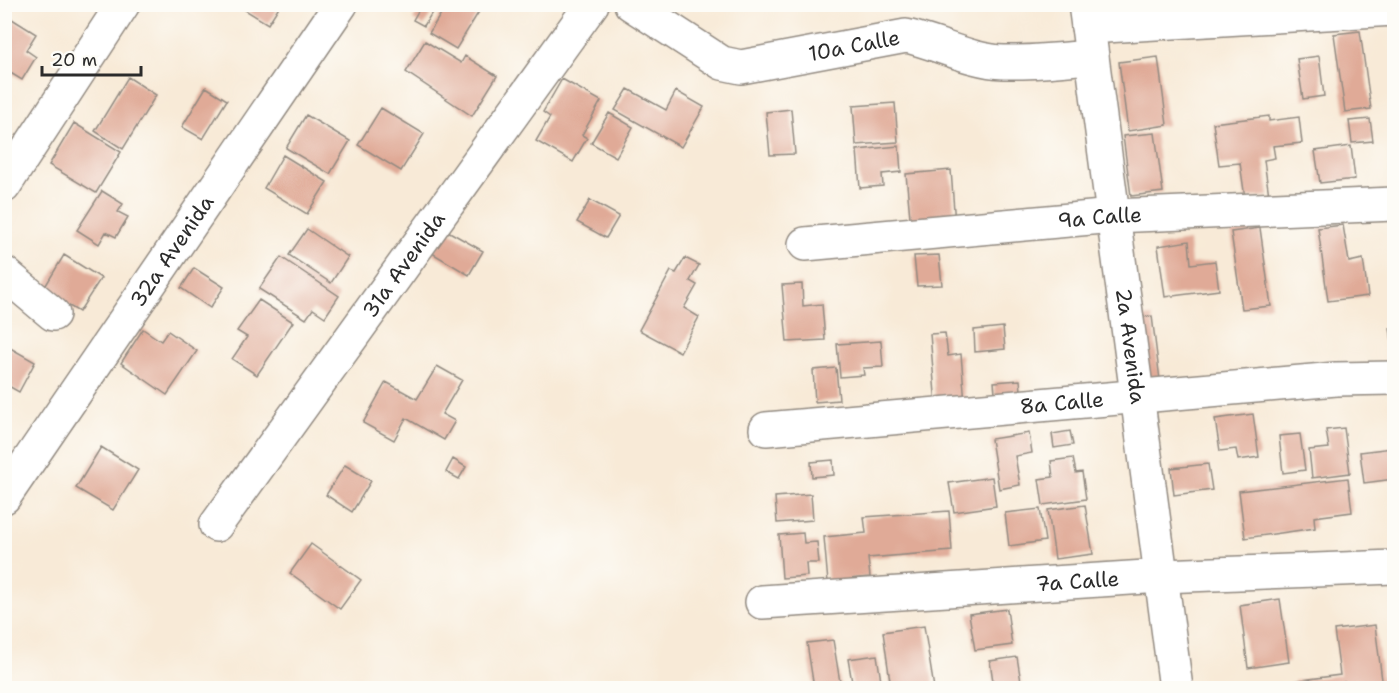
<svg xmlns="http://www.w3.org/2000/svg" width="1399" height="693" viewBox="0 0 1399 693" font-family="'Shantell Sans',sans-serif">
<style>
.building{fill:#e0aa97}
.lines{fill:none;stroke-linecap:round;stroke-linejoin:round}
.minor-casing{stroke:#928a81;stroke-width:36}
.minor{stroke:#fff;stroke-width:33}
.labels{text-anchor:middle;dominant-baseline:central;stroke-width:4.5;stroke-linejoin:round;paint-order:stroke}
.street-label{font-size:21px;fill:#2b2b2b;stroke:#fdfcf7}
</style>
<rect width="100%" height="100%" fill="#fdfcf7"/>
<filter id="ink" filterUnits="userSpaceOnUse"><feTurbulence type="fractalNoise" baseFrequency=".0167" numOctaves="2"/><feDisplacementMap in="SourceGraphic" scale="12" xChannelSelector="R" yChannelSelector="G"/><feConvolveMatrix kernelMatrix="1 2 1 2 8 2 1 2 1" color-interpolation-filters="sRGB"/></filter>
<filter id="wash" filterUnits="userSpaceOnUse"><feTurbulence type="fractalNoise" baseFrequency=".008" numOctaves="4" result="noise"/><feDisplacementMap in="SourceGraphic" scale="24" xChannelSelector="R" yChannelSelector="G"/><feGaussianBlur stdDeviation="1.35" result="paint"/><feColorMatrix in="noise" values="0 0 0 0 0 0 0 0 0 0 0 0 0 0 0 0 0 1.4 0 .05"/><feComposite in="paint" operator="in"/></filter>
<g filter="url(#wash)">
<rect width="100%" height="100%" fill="#f8ead7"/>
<g id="blocks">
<path class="building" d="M422,4h15l-13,22 -11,-6z
M447,4h24l9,6 -24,39 -27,-16z
M1125,4h20v12l-19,1z
M237,5h43l-12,19z
M4,14l32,20 -10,16 10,7 -14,23 -18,-11z
M1360,31l11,78 -26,3 -11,-78z
M425,41l36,22 4,-7 32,20 -25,40 -66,-44z
M1319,56l5,40 -21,3 -6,-40z
M1158,57l9,68 -39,6 -9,-69z
M128,77l28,18 -33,54 -28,-18z
M562,79l39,22 -19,34 5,3 -14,24 -37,-21 14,-24 -7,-5z
M206,87l21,13 -24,39 -21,-12z
M628,89l38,21 10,-19 28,16 -23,40 -66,-37z
M895,103l3,39 -42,3 -3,-39z
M381,108l43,26 -23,37 -43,-26z
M791,109l4,45 -25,1 -4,-43z
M609,113l24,14 -17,30 -25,-14z
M306,115l44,26 -20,33 -44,-26z
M1269,116v5l30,-4 3,26 -29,3 2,12 -11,2 5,36 -24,2 -5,-35 -21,2 -6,-42z
M1370,119l3,22 -21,2 -3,-22z
M74,123l47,29 -25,41 -47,-28z
M1155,133l8,59 -32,4 -8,-60z
M899,146l2,26 -19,2 1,12 -23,2 -3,-38z
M1351,146l4,33 -35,4 -5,-32z
M283,155l44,27 -20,32 -43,-26z
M951,170l4,54 -44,4 -5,-54z
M102,191l21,13 -5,8 10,5 -12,20 -10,-5 -7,12 -22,-14z
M590,200l29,16 -13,22 -29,-16z
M1343,225l6,37 14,-3 5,37 -40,5 -10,-73z
M1260,228l11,78 -29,3 -11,-77z
M307,229l41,28 -17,26 -42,-28z
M446,230l37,21 -14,24 -37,-22z
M1189,241l2,23 24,-3 4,29 -54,7 -7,-51z
M64,255l37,23 -22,34 -36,-22z
M939,255l3,30 -25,1 -3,-30z
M281,257l58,39 -14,21 -12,-8 -7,10 -47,-30z
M685,258l14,7 -9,16 7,4 -13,23 15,9 -19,35 -41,-22 32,-59 5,2z
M194,268l30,19 -14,21 -29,-20z
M802,284l1,22 19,-2 3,36 -38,2 -5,-57z
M259,300l34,22 -36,53 -25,-16 15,-22 -10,-6z
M1152,316l9,72 -28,3 -9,-72z
M1003,327l2,22 -30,3 -1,-22z
M1390,328h4v21h-1z
M143,329l18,12 7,-10 29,20 -30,44 -46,-32z
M945,333l3,23 13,-2 4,49 -29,3 -6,-72z
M881,341l2,26 -20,1 1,7 -24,2 -3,-33z
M5,345l30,17 -16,30 -14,-8z
M437,366l25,14 -20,34 13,7 -11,19 -38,-22 -12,22 -31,-17 23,-41 31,17z
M836,368l3,32 -24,2 -2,-32z
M1020,380l2,21 -26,2 -2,-21z
M1253,414l6,43 -21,3 -2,-11 -16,2 -5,-32z
M1344,428l6,45 -38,5 -3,-28 20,-2 -3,-18z
M1070,431l3,14 -19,3 -2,-14z
M1029,433l3,20 -17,3 5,29 -21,4 -8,-50z
M1300,434l5,36 -22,3 -4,-37z
M101,447l37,23 -25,40 -37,-22z
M1392,448l2,31 -30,4 -4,-31z
M1073,458l3,15 6,-1 4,27 -43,6 -4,-26 14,-2 -2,-16z
M453,459l13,8 -7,12 -13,-7z
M833,460l1,15 -22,2 -1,-15z
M1208,464l4,26 -38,5 -3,-27z
M345,465l26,16 -19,31 -26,-17z
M992,477l4,29 -42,6 -5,-29z
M1348,478l4,34 -38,5 1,11 -70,10 -6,-47z
M811,494l2,26 -36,3 -2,-26z
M1085,505l8,49 -38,5 -7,-49z
M1040,509l5,32 -36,5 -4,-33z
M949,511l3,40 -84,7 2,19 -20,2 1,13 -22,2 -5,-57 42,-4 -2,-16z
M803,533l1,10 13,-1 2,21h-13l1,13 -25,2 -3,-43z
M311,544l50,36 -21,29 -50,-36z
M1280,599l9,63 -41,6 -8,-63z
M1007,609l5,36 -37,5 -6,-36z
M1375,625l8,63h-37l-1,-6 -4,1v5h-46l-1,-7 46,-6 -6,-45z
M924,626l10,62h-43l-8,-56z
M833,640l8,48h-27l-7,-45z
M877,655l5,33h-29l-5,-29z
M1017,657l5,31h-28l-4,-27z"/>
</g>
</g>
<g filter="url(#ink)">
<use href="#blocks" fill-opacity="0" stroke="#928a81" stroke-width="1.5"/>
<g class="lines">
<g class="minor-casing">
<g id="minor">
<path id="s1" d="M631,4l91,59 19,4 165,-31c32,7 65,25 98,26 29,1 59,-3 88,-5"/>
<path id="s2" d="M1085,4l91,684"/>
<path d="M1088,27l306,-18"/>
<path d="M4,186l119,-182"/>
<path id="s3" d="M805,244l308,-28 281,-12"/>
<path d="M4,273l49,41"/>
<path id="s4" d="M766,429l570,-50 58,-1"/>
<path id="s5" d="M4,497l337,-493"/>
<path id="s6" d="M216,525l376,-521"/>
<path id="s7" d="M762,602l399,-26 233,-9"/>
</g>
</g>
<use href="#minor" class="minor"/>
</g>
</g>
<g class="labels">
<g class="street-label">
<text stroke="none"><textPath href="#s1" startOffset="243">10a Calle</textPath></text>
<text stroke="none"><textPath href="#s3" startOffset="296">9a Calle</textPath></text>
<text stroke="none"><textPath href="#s5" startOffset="298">32a Avenida</textPath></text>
<text stroke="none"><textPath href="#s6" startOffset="321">31a Avenida</textPath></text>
<text stroke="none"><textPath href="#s2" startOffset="345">2a Avenida</textPath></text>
<text stroke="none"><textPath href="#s4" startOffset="297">8a Calle</textPath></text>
<text stroke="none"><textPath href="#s7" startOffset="316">7a Calle</textPath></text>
</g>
</g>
<rect width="1399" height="693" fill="none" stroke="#fdfcf7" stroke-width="24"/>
<path d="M42 66v9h99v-9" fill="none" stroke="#2b2b2b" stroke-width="3"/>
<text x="51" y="66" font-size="18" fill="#2b2b2b" stroke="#fdfcf7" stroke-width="4.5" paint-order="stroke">20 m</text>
</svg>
